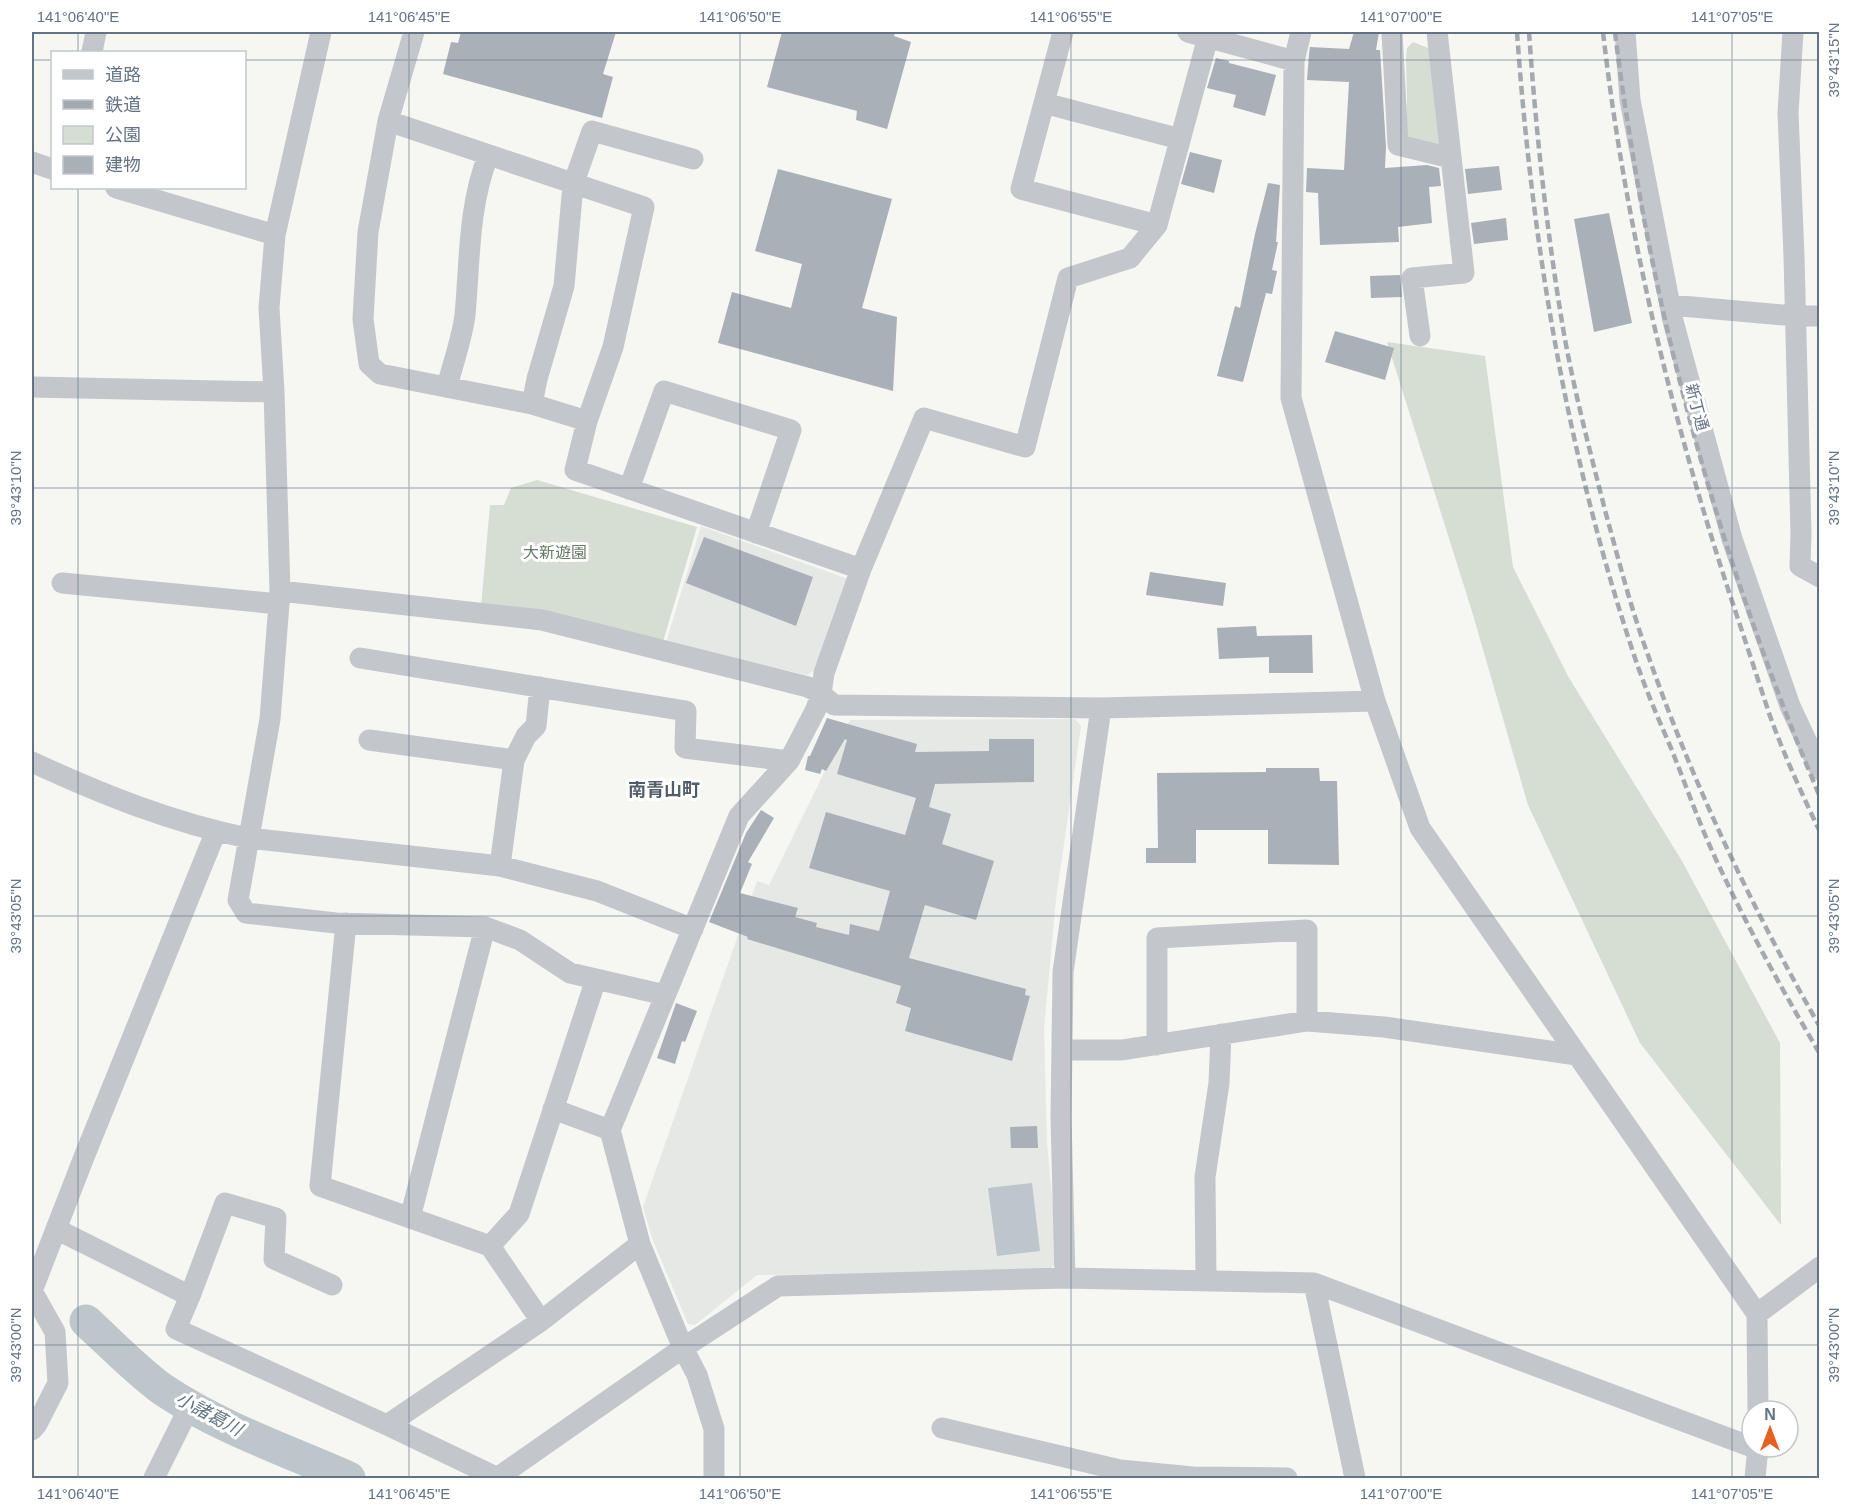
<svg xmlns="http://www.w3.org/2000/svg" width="1851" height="1510" viewBox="0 0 1851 1510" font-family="Helvetica,'Noto Sans JP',sans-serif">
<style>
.built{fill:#e6e8e6}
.green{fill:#d6ddd3}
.water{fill:#bcc6cb}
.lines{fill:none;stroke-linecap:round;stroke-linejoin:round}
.river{stroke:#bcc6cb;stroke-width:33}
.building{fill:#a9b0b7}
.minor{stroke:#c3c6ca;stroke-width:21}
.rail{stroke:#a3a9af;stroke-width:4.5;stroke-dasharray:9 4.5;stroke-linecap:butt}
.ticks{fill:none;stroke:#647384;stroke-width:1.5;stroke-opacity:0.45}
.labels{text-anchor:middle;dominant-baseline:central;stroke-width:6;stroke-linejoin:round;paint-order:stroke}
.street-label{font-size:16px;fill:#647384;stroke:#fff}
.park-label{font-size:16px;fill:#667b63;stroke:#fff}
.neighbourhood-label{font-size:18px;font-weight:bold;fill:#525d69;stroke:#fff}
.water-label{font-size:18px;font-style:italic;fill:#607581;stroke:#fff}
.neatline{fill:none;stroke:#647384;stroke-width:2}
.ticks-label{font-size:15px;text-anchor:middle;fill:#647384}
</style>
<rect width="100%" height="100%" fill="#f6f6f2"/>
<path class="built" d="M701,526l147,53 -32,90 -9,6 -141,-32z
M1075,719l6,7 -25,173 -12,130 3,114 11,118 -11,11 -290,3 -62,50 -7,-1 -36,-86 -9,-31 114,-326 12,4 81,-165z"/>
<path class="green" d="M1413,42l20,8 13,99 -41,-10 2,-40 -1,-41 1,-10z
M1387,342l98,14 28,211 56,111 113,183 98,182 1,182 -141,-182 -112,-238 -57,-197z
M537,480l160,47 -35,118 -181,-38 9,-102h14l7,-17z"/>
<path class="water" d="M1032,1183l8,68 -43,5 -9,-68z"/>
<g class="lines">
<path class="river" d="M86,1321c23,21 51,50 76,68 58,39 124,61 187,89"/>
</g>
<path class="building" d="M461,32h155l-13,42 10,3 -11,41 -159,-44 8,-32 7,1z
M782,32h113l-1,4 17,6 -24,87 -31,-9 1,-9 -90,-24z
M1354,32h25l-3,18h4l6,97 -1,21 42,-3 12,3 2,18 -12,1 3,36 -34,4 1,15 -79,3 -2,-52 -12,-1 1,-24 37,2 5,-88 -42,-2 2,-26 1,-7 39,2z
M1216,58l13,3v2l47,12 -11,41 -32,-9 3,-12 -29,-7z
M1190,152l32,8 -8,33 -33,-9z
M1499,166l3,24 -34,4 -3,-25z
M778,169l114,30 -30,109 35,9 -4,74 -175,-48 14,-51 59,16 11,-44 -47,-13z
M1268,183l12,2 -4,57h2l-6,28 5,1 -5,23 -6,-1 -23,89 -26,-6 18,-70 5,2 15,-74z
M1609,213l23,110 -38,9 -20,-113z
M1506,218l2,22 -34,4 -3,-21z
M1400,275l2,22 -31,1 -1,-22z
M1335,331l59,17 -9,32 -60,-18z
M704,537l109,40 -17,49 -110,-43z
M1150,572l76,11 -3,23 -77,-11z
M1256,626l1,10 55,-1 1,38h-44v-16l-50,2 -2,-31z
M827,718l90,26 -2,8 74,-1v-12h45v43l-99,2 -6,23 22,7 -9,30 52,17 -18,59 -51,-15 -16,53 117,31 -1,6 5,1 -18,65 -107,-30 6,-23 -15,-5 5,-17 -154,-47 1,-2 -39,-15 37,-89 15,-23 13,8 -26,44 4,2 -12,29 58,15 -3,9 22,6 -1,4 33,8 1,-11 29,7 11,-40 -81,-23 17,-56 79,23 11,-37 -79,-24 10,-34 -2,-1 -19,32 -4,-2 -2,5 -15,-4 3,-14h2z
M1266,768h53l1,13h17l2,84 -71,-1v-34h-72v33h-50v-15h12l-1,-75 109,-1z
M676,1003l21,8 -12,31 -3,-1 -7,23 -18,-6z
M1037,1126l1,22h-27l-1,-21z"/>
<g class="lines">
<path class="minor" d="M321,32l-46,203 -6,73 5,84 6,199 -10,128 -32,181 8,13 90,10 149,4 35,13 50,33 95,22
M1063,32l-42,157 136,36
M1188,32l106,29
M1301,32l-7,29 -3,337 84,303 45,127 337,486 1,97
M1392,32l6,113 53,13
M1625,32l5,68 43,221 59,218 58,167 30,64
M1793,32l-5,81 6,143 7,278 -1,32 20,11
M92,52l4,-20
M1044,103l136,36
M388,121l256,86 -31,140 -26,74 -55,-17 -152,-30 -11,-10 -6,-45 5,-87 20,-111 26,-89
M32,162l20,7
M116,188l159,47
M1670,305l125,11h25
M1420,336l-8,-58 52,-5 -27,-241
M32,387l242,5
M447,387c6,-24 15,-48 18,-72 5,-54 3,-108 23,-159
M532,404l5,-25 27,-93 9,-101 19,-54 101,28
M587,421l-12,49 286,99
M629,489l35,-98 127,39 -35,103
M62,583l217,21
M280,591l262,29 266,67 13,7 13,11 267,3 274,-7
M360,658l326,53 -1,37 104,13
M369,740l145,20
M32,762c69,32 141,61 216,76l252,28 97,25 96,38
M500,866l14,-106 12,-24 10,-10 4,-39
M346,923l-26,263 170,60 51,75
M1157,1045v-107l150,-8v91
M1062,1050h60l185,-29 77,6 193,28
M553,1109l57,21
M410,1218l75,-291
M56,1229l134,67 35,-93 51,15 -2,41 58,26
M490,1246l29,-32 77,-235
M1065,1278l-4,-161 2,-145 38,-264
M1206,1281l-1,-104 14,-94 2,-49
M1314,1283l41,195
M32,1291l52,-134 132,-326
M32,1291l23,41 3,51 -21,41 -5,6
M190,1296l-14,33 211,96 111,53
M1757,1314l63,-47
M387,1425l154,-104 99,-77
M942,1428l178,42 73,7 94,1
M154,1478l31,-62
M497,1478l186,-130 95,-62 287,-8 249,5 438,164
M714,1478v-49l-17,-54 -14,-27 -43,-104 -30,-114 129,-314 50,-55 27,-52 5,-15 3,-21 37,-104 63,-151 101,29 43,-169 62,-20 27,-33 51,-188
M1755,1478l3,-31"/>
<path class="rail" d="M1517,32c15,213 50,423 118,626 10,30 23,60 36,90 16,40 30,81 49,120 30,64 64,125 100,186
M1529,32c7,101 18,202 35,302 11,61 27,121 42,180 13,47 25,95 42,141 45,129 104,253 172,372
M1603,32c23,202 72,401 137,593 10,30 20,61 30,91 14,39 32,78 50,116
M1615,32c5,43 12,87 19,130 36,218 100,432 186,635"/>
</g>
<path class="ticks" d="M78,32v20M409,32v1446M740,32v1446M1071,32v1446M1401,32v1446M1732,32v1446M32,60h20M244,60h1576M78,188v1290M32,488h1788M32,916h1788M32,1345h1788"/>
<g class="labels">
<g class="street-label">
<text transform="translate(1697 407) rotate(75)">新丁通</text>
</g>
<g class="park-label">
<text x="555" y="552">大新遊園</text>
</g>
<g class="neighbourhood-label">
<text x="664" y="790">南青山町</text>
</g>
<g class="water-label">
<text transform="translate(209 1414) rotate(28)">小諸葛川</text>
</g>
</g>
<rect width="1851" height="1510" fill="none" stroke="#ffffff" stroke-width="66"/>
<rect x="51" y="51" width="195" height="138" fill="#ffffff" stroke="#c1c7ce" stroke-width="1.5"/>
<rect x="63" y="70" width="30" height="9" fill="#c3c6ca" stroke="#c1c7ce" stroke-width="1.5"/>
<text x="105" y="81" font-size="18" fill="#647384">道路</text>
<rect x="63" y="100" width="30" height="9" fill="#a3a9af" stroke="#c1c7ce" stroke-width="1.5"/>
<text x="105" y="111" font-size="18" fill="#647384">鉄道</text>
<rect x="63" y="126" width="30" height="18" fill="#d6ddd3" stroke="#c1c7ce" stroke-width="1.5"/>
<text x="105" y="141" font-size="18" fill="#647384">公園</text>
<rect x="63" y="156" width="30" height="18" fill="#a9b0b7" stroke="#c1c7ce" stroke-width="1.5"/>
<text x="105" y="171" font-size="18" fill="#647384">建物</text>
<g transform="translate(1770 1429)"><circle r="28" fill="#ffffff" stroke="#c1c7ce" stroke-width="1.5"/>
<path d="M0-4.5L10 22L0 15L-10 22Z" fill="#e66022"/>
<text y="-9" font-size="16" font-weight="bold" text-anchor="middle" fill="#647384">N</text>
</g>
<rect x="33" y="33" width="1785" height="1444" class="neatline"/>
<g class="ticks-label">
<text x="78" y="22">141°06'40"E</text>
<text x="409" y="22">141°06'45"E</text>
<text x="740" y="22">141°06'50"E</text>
<text x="1071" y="22">141°06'55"E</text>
<text x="1401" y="22">141°07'00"E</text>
<text x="1732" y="22">141°07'05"E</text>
<text transform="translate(1834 60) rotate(-90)" y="5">39°43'15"N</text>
<text transform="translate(16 488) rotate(-90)" y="5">39°43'10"N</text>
<text transform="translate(1834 488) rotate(-90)" y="5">39°43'10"N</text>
<text transform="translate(16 916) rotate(-90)" y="5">39°43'05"N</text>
<text transform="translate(1834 916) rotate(-90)" y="5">39°43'05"N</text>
<text transform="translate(16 1345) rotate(-90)" y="5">39°43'00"N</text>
<text transform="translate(1834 1345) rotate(-90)" y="5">39°43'00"N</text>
<text x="78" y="1499">141°06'40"E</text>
<text x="409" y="1499">141°06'45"E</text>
<text x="740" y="1499">141°06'50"E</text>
<text x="1071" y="1499">141°06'55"E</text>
<text x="1401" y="1499">141°07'00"E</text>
<text x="1732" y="1499">141°07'05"E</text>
</g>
</svg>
